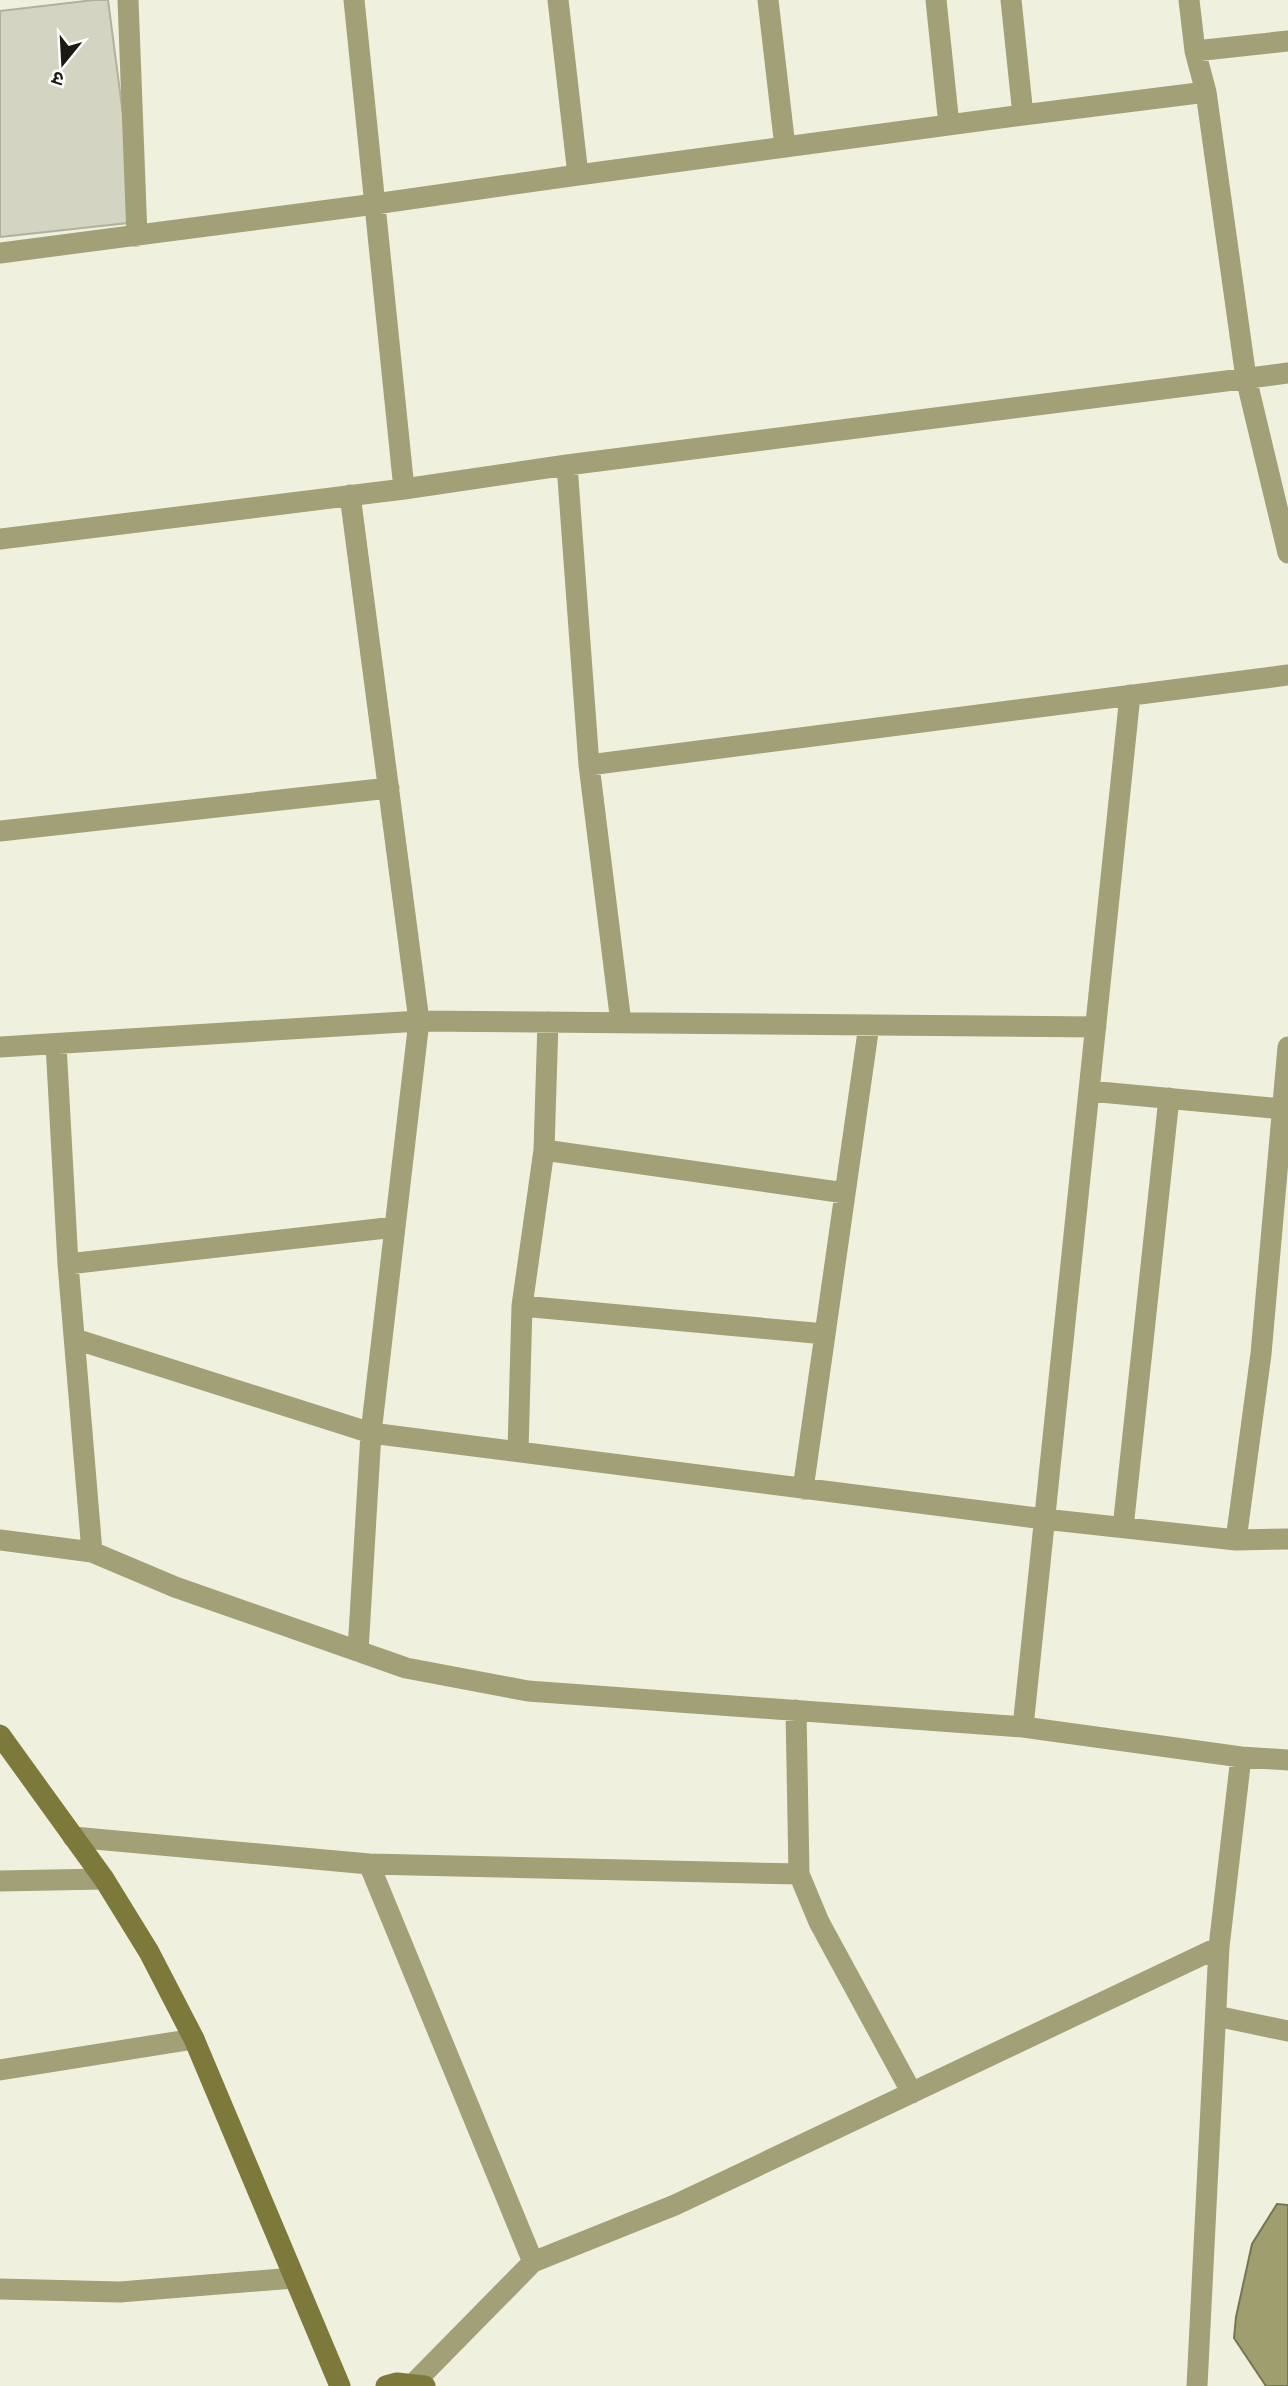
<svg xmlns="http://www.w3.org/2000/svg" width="1288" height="2386" viewBox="0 0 1288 2386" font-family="'PT Sans','Noto Sans Devanagari',sans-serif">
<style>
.water{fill:#9f9e6e;stroke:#777653;stroke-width:2}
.building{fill:#d4d4c3;stroke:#b1b1a0;stroke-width:2}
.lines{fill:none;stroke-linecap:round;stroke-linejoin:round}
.street{stroke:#a1a077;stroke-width:21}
.secondary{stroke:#7c793a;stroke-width:21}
</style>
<rect width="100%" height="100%" fill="#f0f0df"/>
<path class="water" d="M1277,2204l11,1v181h-22l-32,-48 2,-21 16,-73z"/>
<path class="building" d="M94,0h14l29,222 -137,15v-226z"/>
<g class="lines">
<path class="street" d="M128,0l9,236
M354,0l50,489
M558,0l20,175 445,-60
M768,0l17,147
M936,0l13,125
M1011,0l12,115 183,-23
M1189,0l6,51 11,41 40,286 42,175
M1195,51l93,-10
M0,253l375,-49 203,-29
M567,465l22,300 32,258
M350,495l69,526 -48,412 -13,218
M0,539l404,-50 163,-24 721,-92
M589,765l699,-90
M0,831l389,-43
M56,1044l12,220 24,288
M0,1047l419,-26 677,6
M1089,1091l194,18
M544,1150l301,43
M68,1264l327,-37
M522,1306l303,28
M75,1339l296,94 673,86 192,21 52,-1
M518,1451l4,-145 22,-156 4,-128
M803,1489l66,-464
M1123,1528l46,-430
M0,1540l92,12 83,35 231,81 122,23 495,36 218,30 -22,190 -22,439
M1236,1540l25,-186 27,-307
M796,1710l3,164 20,48 93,171
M1023,1727l107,-1032
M1241,1757l47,3
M73,1837l296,27 430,10
M369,1864l164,398
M0,1881l104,-2
M1216,2016l72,15
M0,2070l194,-31
M0,2289l120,3 174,-14
M412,2385l121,-123 142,-57 544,-258"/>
<path class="secondary" d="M0,1735l104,144 45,73 45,87 146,347
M386,2386l11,-3 28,3"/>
</g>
<g transform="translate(63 63) rotate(198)" stroke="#ffffff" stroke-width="5" paint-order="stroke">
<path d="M0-5L12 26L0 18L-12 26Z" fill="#1a1913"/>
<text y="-10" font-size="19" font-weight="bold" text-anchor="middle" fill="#1a1913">उ</text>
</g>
</svg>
